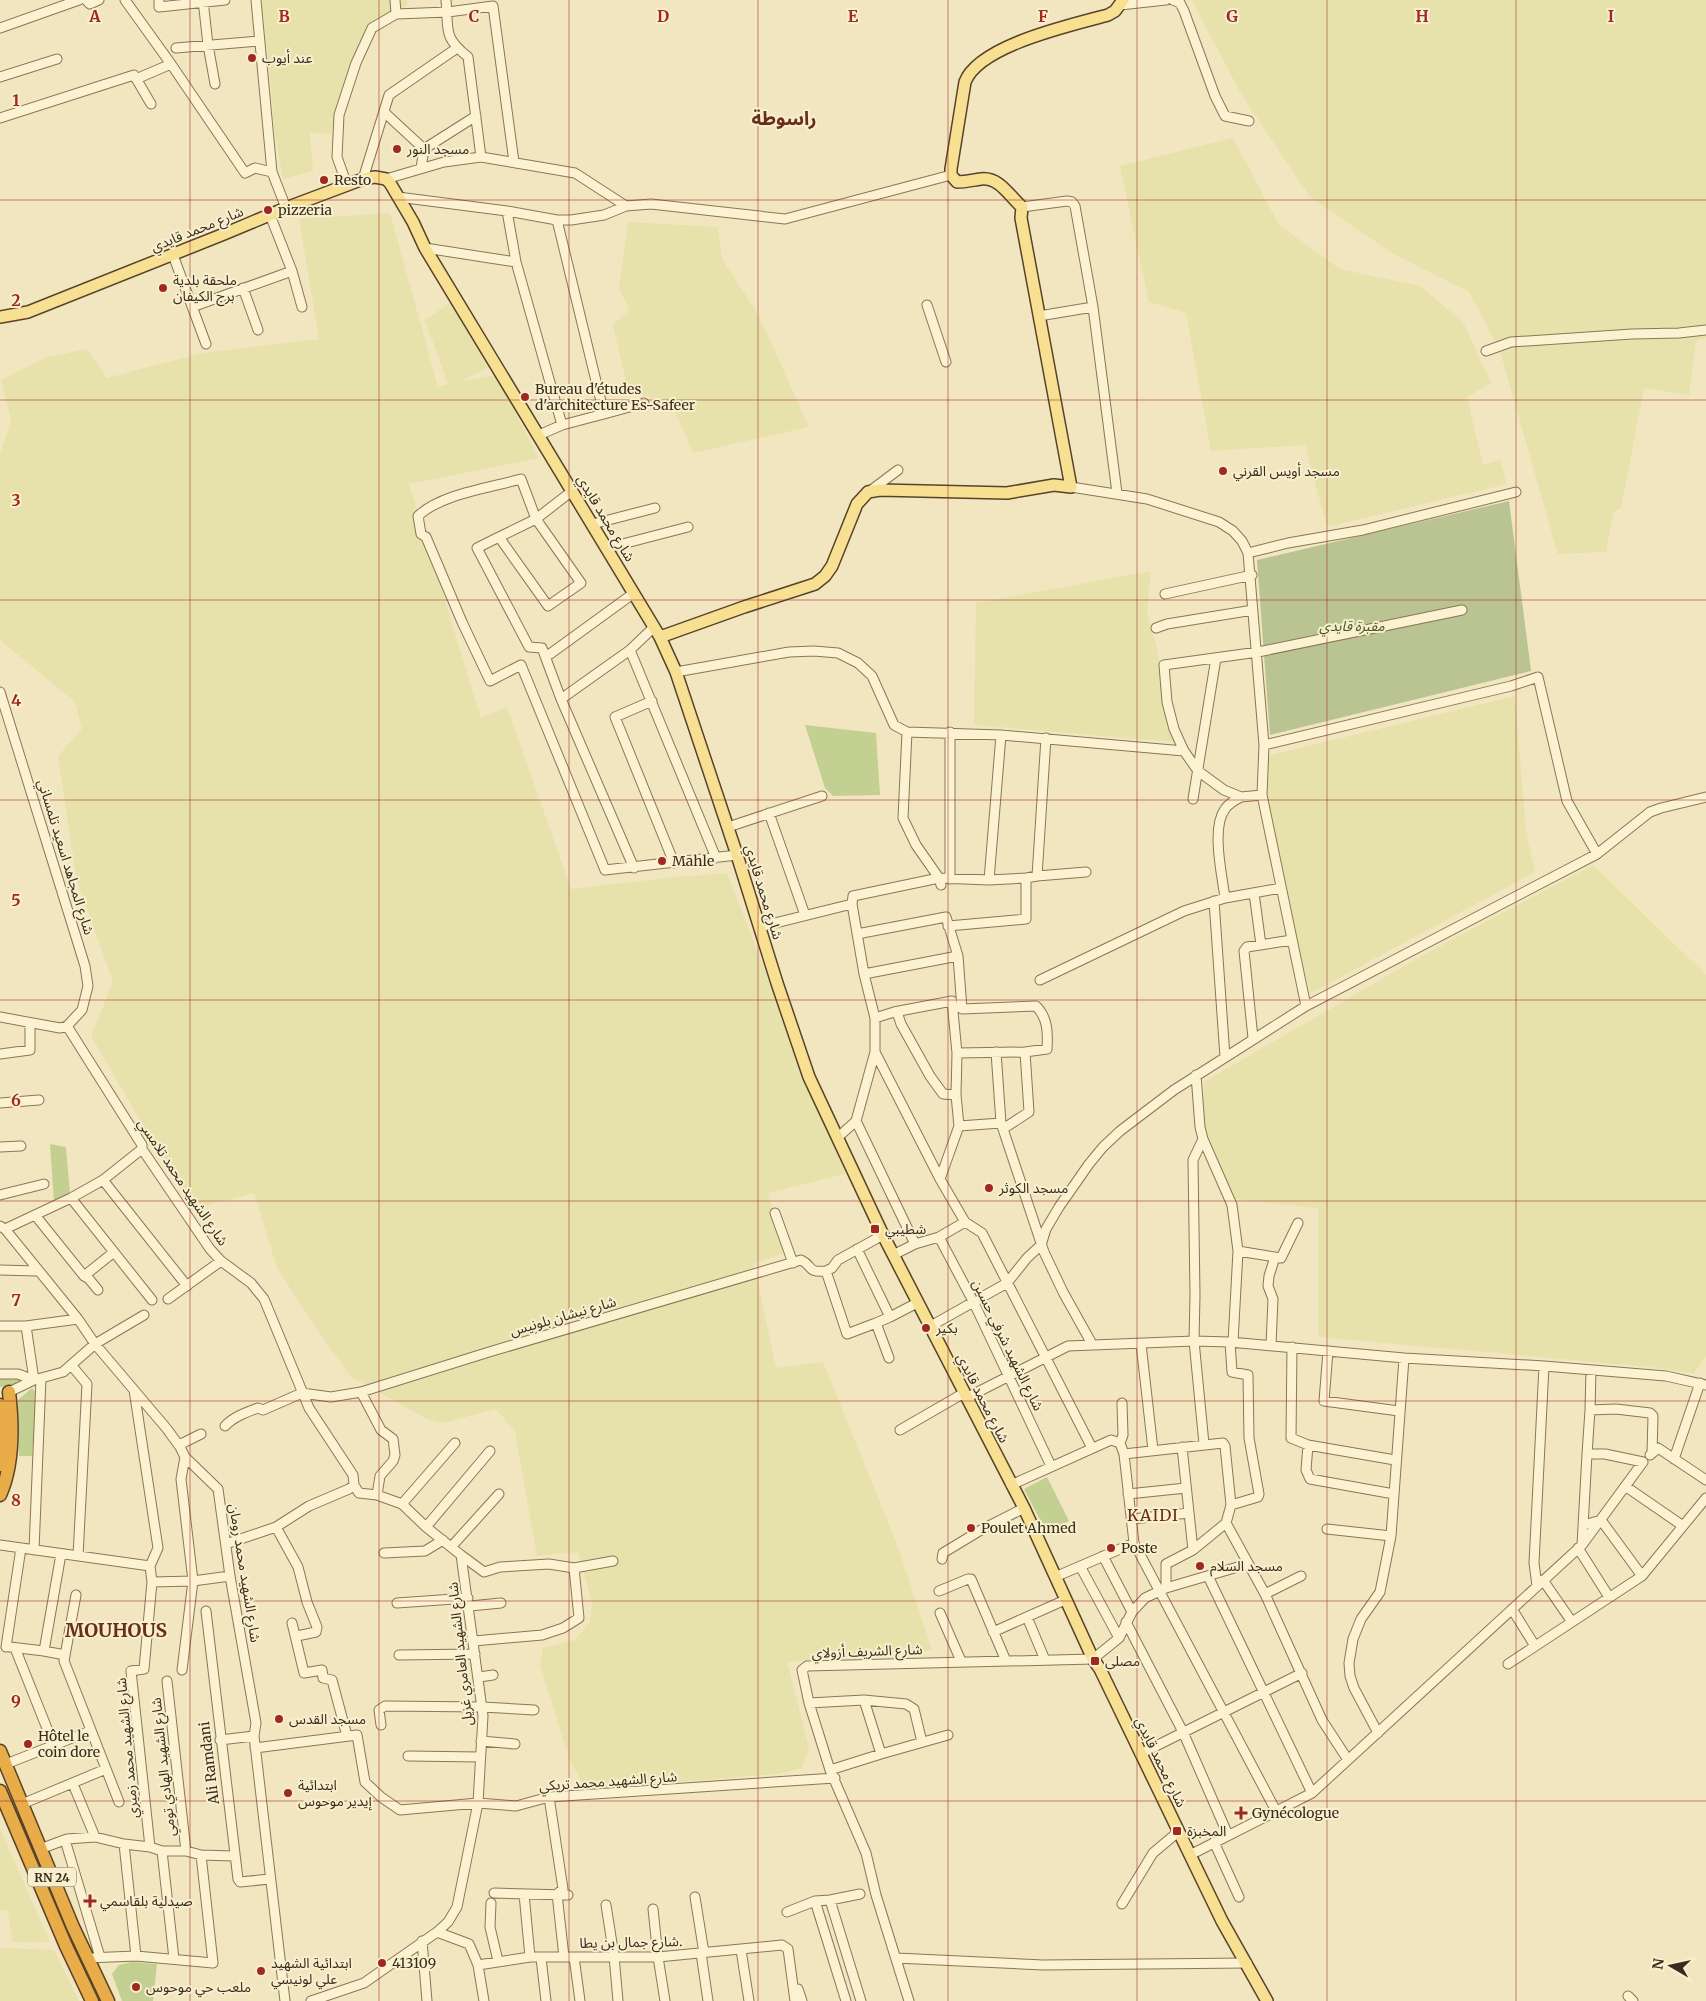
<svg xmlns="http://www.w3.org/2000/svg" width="1706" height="2001" viewBox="0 0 1706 2001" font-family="Merriweather,'Noto Sans Arabic',serif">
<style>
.farmland{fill:#e7e2ab}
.green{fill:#c4d092}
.cemetery{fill:#bac492}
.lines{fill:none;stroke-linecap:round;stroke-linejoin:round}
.minor-casing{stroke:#8b7656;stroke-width:11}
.major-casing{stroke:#58432a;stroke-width:14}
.highway-casing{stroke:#58432a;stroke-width:15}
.minor{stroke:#fbf2d2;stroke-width:9}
.major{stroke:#f8e093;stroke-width:11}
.highway{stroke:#e8ad48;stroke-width:12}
.grid{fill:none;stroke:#9f2921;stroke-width:1;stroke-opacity:0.55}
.poi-dot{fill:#9f2921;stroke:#f8efcf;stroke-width:2}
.labels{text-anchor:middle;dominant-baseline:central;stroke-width:4;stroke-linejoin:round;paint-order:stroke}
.shield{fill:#f8efcf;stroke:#726651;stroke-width:1}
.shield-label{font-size:12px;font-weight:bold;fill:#392c1b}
.poi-label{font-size:14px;fill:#392c1b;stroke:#f8efcf;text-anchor:start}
.street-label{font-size:14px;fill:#392c1b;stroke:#f8efcf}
.park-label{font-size:14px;font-style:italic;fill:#465720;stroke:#f8efcf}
.quarter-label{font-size:16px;letter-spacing:1px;fill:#692e17;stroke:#f8efcf}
.district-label{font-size:19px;font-weight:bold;fill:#692e17;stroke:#f8efcf}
.grid-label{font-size:16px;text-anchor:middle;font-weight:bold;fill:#9f2921;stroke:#f8efcf;stroke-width:4;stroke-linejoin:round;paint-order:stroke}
</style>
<rect width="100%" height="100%" fill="#f1e6bf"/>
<path class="farmland" d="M262,0h145v5l-41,21 -35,108 -21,-1 3,38 -30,8 -8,-45z
M1192,0h514v338l-10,2 -7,55 -45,-7 -23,120 -8,5 -7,39 -48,2 -58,-203 -31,-59 -77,-39 -82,-56 -69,-103z
M1233,138l46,87 61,44 80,17 43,36 28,61 -24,14 16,68 17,-5 7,24 -180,43 -22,-82 -94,6 -25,-138 -37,-11 -29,-136z
M390,213l48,174 10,-3 -23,-64 25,-17 38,64 -28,15 36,-7 43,83 -130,26 72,234 26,-11 64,182 95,-11 61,-5 118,301 -77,19 16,60 -30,11 22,104 47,-6 74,182 35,106 -145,12 22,86 -7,20 -24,6 -182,14 -14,-6 -12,-21 -30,-96 3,-17 32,-8 15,-18 2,-19 -14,-51 -41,4 -22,-124 -19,-23 -53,14 -16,-4 -76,-42 -29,-40 -45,-69 -23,-75 -62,16 -101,-173 22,-54 -37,-105 -18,-121 24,-27 -7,-27 -75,-62v-184l11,-37 -10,-39 46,-23 40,-8 20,29 95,-25 117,-14 -20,-120z
M628,222l90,5 4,32 36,55 51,113 -116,26 -21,-49 -44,-14 -15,-65 16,-15 -10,-22z
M1151,571l-4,40 11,41 17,90 -201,-17 2,-122z
M1515,696l11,135 9,41 -224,121 -13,-44 -32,-140 1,-53z
M1593,865l113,110v381l-12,17 -45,-6 -331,-30v-129l-83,-9 -32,-76 1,-41 221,-128z
M0,1829l50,113h-38l-4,-31 -8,-1z
M5,1948l49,2 25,51h-79v-52z"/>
<path class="green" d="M805,725l71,8 4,62 -47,1 -8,-8z
M50,1144l16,3 4,46 -16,9z
M0,1377h13l8,4 -5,5 -16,1z
M32,1388l5,6 -5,62h-13l-1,-56z
M1047,1477l22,44 -22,12 -23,-44z
M132,1962l25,2 -4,37h-31l-10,-27 7,-9z"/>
<path class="cemetery" d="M1509,501l22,170 -261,64 -13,-175z"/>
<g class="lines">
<g class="minor-casing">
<path id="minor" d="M86,0l4,4 9,-4
M125,0l46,64 74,109 10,-5 17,4
M159,0v7l66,-7
M203,0l5,45 7,39
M256,0l16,172 14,36
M395,0l1,14
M446,0c3,30 -4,36 22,57l13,100
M1173,0l7,3 4,8 31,85 10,20 24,5
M1120,5l46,-5
M0,28l79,-28
M176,48l84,-7
M0,77l57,-18
M136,79l35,-15
M384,112l40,37
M0,118l134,-43 17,29
M421,168l3,-19 52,-33
M363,179l26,-84 68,-47
M386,179l58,-17 37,-5 94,16 51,33
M347,185l-10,-28 2,-42 17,-52 16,-35 24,-14 52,-2 45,-6 21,156
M398,197l109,14 50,9h14l33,-5 22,-9 25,-2 134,15 166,-44
M1022,207l45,-6 5,1 3,4 18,101 24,186
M507,211l9,51 46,163
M425,248l91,14
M173,255l33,89
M292,271l10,36
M243,288l15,42
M927,305l19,57
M192,307l100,-36 -22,-56
M1039,316l54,-9
M1486,351l25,-9 121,-8 47,-1 27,-3
M604,414l40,-11
M539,435l23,-10 42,-11 -47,-194
M1071,487l76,12 72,23 14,9 9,10 6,12 16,192 -2,50 44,211
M572,491l-36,28 45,64 -33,23 -49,-69 -22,11 52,99 13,1 19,51 73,169
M870,491l28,-21
M593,524l62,-16
M499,537l37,-18 -15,-40c-32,9 -80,15 -103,37l3,18 5,3 36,85 28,59 31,-16 84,205 132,-15
M607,548l81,-21
M1248,553l40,-10 75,-13 153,-38
M1165,594l87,-19
M1156,628l11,-4 86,-14
M630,650l86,208
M545,655l5,-1 84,-61
M676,672l113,-20 25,-1 24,2 20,10 14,13 22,49 13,7 94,3 183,16
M0,692l85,274 3,20 -6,24 -15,16
M561,699l69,-49 24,-23
M652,701l-37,16 59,146
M907,732l-4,86 13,27 23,33 2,7
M950,732v147
M1262,795l-21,2 -17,-7 -26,-19 -14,-20 -10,-22 -7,-27 -3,-37 94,-13 204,-42
M1193,799l23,-141
M769,813l36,102
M728,827l94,-31
M1597,854l53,-42 11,-4 45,-11
M1086,872l-49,4 -11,2 -37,2 -50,-2 -86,18 -1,8 12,70 11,44 19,-6 58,-11 5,52 -1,42 3,31 42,-3 43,129 19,40 29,52
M1037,876l9,-138
M989,880l12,-145
M1254,893l7,52
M1225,898c-3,-23 -14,-70 0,-89 4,-6 10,-9 16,-12
M1214,901l11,156
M948,926l78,-7v-41
M759,927l93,-23
M857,934l89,-17 12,39 -94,18
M958,956l4,53 -3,-2
M1040,980l144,-69 41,-13 56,-10
M962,1009l74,-3c12,12 12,27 11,43l-22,3
M894,1012l4,3 3,9 29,52 13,18 13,1
M0,1017l60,11 7,-2 75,119v4l68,100 11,12 30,22 13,16 45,109 44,67 1,10
M1253,1038l-9,-87 3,-4 45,-7
M875,1052l65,127
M996,1052l5,71
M957,1053l68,-1 4,60 -26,17
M0,1054l30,-4v-27
M1196,1075l4,52 3,12 29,66 6,46 -5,91
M0,1103l39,-3
M856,1121l59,123
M837,1138l19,-17 19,-69v-34
M1203,1139l-10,21 2,135 -1,46 10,103
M0,1147l21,-1
M103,1180l84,106
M0,1195l44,-11
M71,1198l81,102
M775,1213l18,50
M35,1215l49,61 5,3 9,11
M965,1222l17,11 110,215
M0,1226l5,3 73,90 17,25 72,85 13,18 5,10 33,32 12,87 26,147 -2,13 31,265
M5,1229l66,-31 32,-18 39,-31
M939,1237l35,66 77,163
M857,1249l33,68 27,-14
M1238,1251l43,7 17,-35
M893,1255l22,-11 24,-7 26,-15 -25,-43 19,-53
M0,1270l37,1
M84,1276l30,-24
M168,1299l53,-38
M876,1323l-29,11 -21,-63 6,-3 6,-8 45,-25
M0,1326h26l52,-7
M929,1327l78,-44 20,-25 14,-13 5,-16 13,-22 30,-43 14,-17 17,-16 54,-41 132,-84 291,-152 -30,-53 -29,-124 -27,9 -247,59
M1230,1342l2,30 16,3 1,63 10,56 -1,3 -27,8
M1141,1344l12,106
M1271,1345l2,-46 -5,-13 1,-10 6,-19
M1292,1347l-1,91 17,7 87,15
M1328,1351l-4,50 75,10
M889,1358l-13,-35 14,-6
M72,1366l15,18 -9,172
M0,1374h18l16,6 -8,-54
M134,1390l24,158 -8,18 2,16 -8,87 -13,2 19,176
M9,1392l25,-12 29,-8 32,-28 49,-29
M361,1392l20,38 12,9 2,16 -2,6 -13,15 -3,19
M966,1398l102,-52 126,-5 36,1 174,16 140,8 122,10 40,9
M1590,1410l26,-1 34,4 3,3 -1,37
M225,1426c8,-9 22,-14 33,-18l5,2 39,-17 29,4 30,-5 128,-40 312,-92c13,6 5,13 25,11
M900,1430l64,-37
M1120,1443l3,-8 -1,-32
M179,1445l22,-11
M1308,1445l-2,25 4,9 84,15
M1124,1454l99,-11 2,3 6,59 -5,18 -33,27
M1587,1454l3,-44 1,-40
M1650,1455l8,-7 48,32
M1674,1459l26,-76
M1011,1485l100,-45 9,3 4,11 10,89 -79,34
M1625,1486l58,40
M1128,1494l58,-6
M402,1504l53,-61
M1132,1519l57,-6
M1226,1523l39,71 57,126 26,40
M276,1527l22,40 9,35 10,25 -1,5 -19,4
M426,1527l64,-76
M1327,1529l64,7
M1134,1543l142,268
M226,1544l50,-17 33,-21 40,-17 5,-4 5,8 18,2 25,9 24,23 35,28 22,161 -5,87 -21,104 -9,15 -11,10 -73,51 -53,18
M0,1545l150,21
M452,1546l47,-52
M1578,1548l31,49
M34,1550l7,-172
M384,1553l41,-2 18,-11
M61,1554l-17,97 21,4
M461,1555l23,17 16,-5 49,-3 25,4 39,-7
M1103,1556l29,56
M942,1559l1,-6 38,-23 43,-22
M1080,1566l39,72
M1208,1576l104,217
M1642,1576l64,-78
M1543,1580l29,42
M152,1582l41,-1 37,-5
M1537,1586l-3,-23 10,-197
M1166,1588v-24l27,-14 -11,-103
M939,1591l29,-12h3l35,82
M1265,1594l36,-18
M76,1595l-12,66 55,141
M397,1603l71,-5
M470,1606l31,-3
M1512,1609l23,37
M206,1611l32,268 2,3 30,-3
M940,1613l21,48
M1027,1617l18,43
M1126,1622l57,110 45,103
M292,1623l12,50 18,-3 1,8 9,2 15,56
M993,1632l72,-32
M474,1641l68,-6 21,-7 16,-10 -5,-50
M6,1647l15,-99
M10,1647l34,4
M15,1648l39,98
M399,1655l76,-1
M1508,1664l134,-88 -41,-56 -17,5
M182,1670l11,-89 -12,-102 4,-22
M479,1677l14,-2
M167,1681l19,170
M864,1700l42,4 8,5 8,33
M809,1703l55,-3 17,54 67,-19
M381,1725l-2,-15 6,-4 97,1 52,3
M1378,1733l-24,-45 -4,-12 -1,-13 4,-24 8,-20 19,-27 11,-56 13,-178
M220,1740l34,-4
M481,1741l34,3
M255,1748l102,-13 8,47 16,15 19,13 78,-7 38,3 33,-9 286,-19
M1140,1754l162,-81
M408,1756l72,1
M6,1764l84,-33
M830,1770l51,-16
M73,1784l22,53
M549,1797l14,92 -6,5 7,63
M22,1804l84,-35
M65,1840l35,117
M1214,1842l25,55
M124,1844l12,112
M40,1849l27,-10 28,-2 29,7 26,3 12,4h24l15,4 33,1
M162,1851l12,108
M1190,1855l122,-62 270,-248 5,-91h18l38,8 -61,83
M494,1893l74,2
M524,1894l6,63
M695,1897l9,56
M830,1900l31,101
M815,1901l31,100
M491,1903l-1,24 8,34
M1122,1904l31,-51 25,-21
M606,1905l8,51 4,45
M653,1909l5,48 7,44
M787,1912l28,-11 15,-1 30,-6
M437,1932l32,12 9,21 52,-8h128l124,-12 6,4 7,52
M422,1941l5,60
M741,1950l8,51
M701,1953l7,48
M574,1957l6,44
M87,1958l49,-2 77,7 -12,-108
M541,1958l5,43
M896,1958l147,7 204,-2
M478,1965l6,36
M798,1989l4,12
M1628,1996l5,5
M909,2001l-33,-106 -10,-42 -36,-83 -21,-67 -7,-33 5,-4 286,-7 26,-21 13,-26 13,-14 21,-10 82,-24"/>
</g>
<g class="major-casing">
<path id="major" d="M0,317l28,-5 196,-78 62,-26 77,-29 12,-2 11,2 4,4 23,39 12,26 235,389 16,35 61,183 40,128 32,94 74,158 141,273 69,151 7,10 122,252 45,80
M660,637l84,-30 71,-23 10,-8 7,-10 25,-62 11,-12 12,-2 127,3 47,-8 17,2 -50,-269 1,-11c-13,-11 -22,-30 -41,-28 -8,1 -15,3 -24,3l-6,-7v-6l14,-87c14,-37 107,-57 143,-67l7,-4 8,-11"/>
</g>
<g class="highway-casing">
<path id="highway" d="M0,1405l2,48 -2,12
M0,1495c14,-31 13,-69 9,-103
M0,1751l73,176 35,74
M0,1791l66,155 26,55"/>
</g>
<use href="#minor" class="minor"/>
<use href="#major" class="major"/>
<use href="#highway" class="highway"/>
</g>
<path class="grid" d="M190,0v2001M379,0v2001M569,0v2001M758,0v2001M948,0v2001M1137,0v2001M1327,0v2001M1516,0v2001M0,200h1706M0,400h1706M0,600h1706M0,800h1706M0,1000h1706M0,1201h1706M0,1401h1706M0,1601h1706M0,1801h1706"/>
<g class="poi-dot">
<circle cx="252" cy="58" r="5"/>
<circle cx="397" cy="149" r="5"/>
<circle cx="324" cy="180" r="5"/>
<circle cx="268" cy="210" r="5"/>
<circle cx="163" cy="288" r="5"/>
<circle cx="525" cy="397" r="5"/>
<circle cx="1223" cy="471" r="5"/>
<circle cx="662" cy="861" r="5"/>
<circle cx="989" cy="1188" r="5"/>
<rect x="870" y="1224" width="10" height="10" rx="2.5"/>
<circle cx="926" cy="1328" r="5"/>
<circle cx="971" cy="1528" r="5"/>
<circle cx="1111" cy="1548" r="5"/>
<circle cx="1200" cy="1566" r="5"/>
<rect x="1090" y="1656" width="10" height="10" rx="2.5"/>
<circle cx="279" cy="1719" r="5"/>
<circle cx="28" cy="1744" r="5"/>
<circle cx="288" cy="1793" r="5"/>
<path d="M1238.5 1805.5h5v5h5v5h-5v5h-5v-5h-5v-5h5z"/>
<rect x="1172" y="1826" width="10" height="10" rx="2.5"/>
<path d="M87.5 1893.5h5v5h5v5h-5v5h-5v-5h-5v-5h5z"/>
<circle cx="382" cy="1963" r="5"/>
<circle cx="261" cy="1971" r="5"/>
<circle cx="136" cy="1987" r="5"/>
</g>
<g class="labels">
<rect class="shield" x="28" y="1867.5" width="48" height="19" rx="4"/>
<g class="shield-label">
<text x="52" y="1877">RN 24</text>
</g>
<g class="poi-label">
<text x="262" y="58">عند أيوب</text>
<text x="407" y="149">مسجد النور</text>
<text x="334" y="180">Resto</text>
<text x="278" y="210">pizzeria</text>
<text x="173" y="280">ملحقة بلدية<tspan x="173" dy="16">برج الكيفان</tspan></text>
<text x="535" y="389">Bureau d'études<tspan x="535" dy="16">d'architecture Es-Safeer</tspan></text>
<text x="1233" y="471">مسجد أويس القرني</text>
<text x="672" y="861">Mahle</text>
<text x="999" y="1188">مسجد الكوثر</text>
<text x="885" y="1229">شطيبي</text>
<text x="936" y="1328">بكير</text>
<text x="981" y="1528">Poulet Ahmed</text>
<text x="1121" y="1548">Poste</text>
<text x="1210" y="1566">مسجد السلام</text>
<text x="1105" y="1661">مصلى</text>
<text x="289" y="1719">مسجد القدس</text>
<text x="38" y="1736">Hôtel le<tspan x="38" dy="16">coin dore</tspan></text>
<text x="298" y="1785">ابتدائية<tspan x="298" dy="16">إيدير موحوس</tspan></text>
<text x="1252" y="1813">Gynécologue</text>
<text x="1187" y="1831">المخبزة</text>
<text x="100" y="1901">صيدلية بلقاسمي</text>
<text x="271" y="1963">ابتدائية الشهيد<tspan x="271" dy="16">علي لونيسي</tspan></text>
<text x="392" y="1963">413109</text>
<text x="146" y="1987">ملعب حي موحوس</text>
</g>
<g class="street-label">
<text transform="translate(197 229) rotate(-22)">شارع محمد قايدي</text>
<text transform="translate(606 518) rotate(59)">شارع محمد قايدي</text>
<text transform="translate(66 857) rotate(73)">شارع المجاهد اسعيد تلمساني</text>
<text transform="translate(764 892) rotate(73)">شارع محمد قايدي</text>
<text transform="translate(183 1182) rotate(56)">شارع الشهيد محمد تلامسي</text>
<text transform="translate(563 1316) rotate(-16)">شارع نيشان بلونيس</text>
<text transform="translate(1008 1345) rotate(64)">شارع الشهيد شرفي حسين</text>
<text transform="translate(983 1398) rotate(63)">شارع محمد قايدي</text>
<text transform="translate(245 1573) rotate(81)">شارع الشهيد محمد رومان</text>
<text transform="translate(867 1651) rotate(-2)">شارع الشريف أزولاي</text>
<text transform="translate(460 1654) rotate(-96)">شارع الشهيد العامري غزيل</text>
<text transform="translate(127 1748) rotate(-95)">شارع الشهيد محمد زميري</text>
<text transform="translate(1161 1762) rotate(64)">شارع محمد قايدي</text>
<text transform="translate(209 1763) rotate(-97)">Ali Ramdani</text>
<text transform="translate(163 1767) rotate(-96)">شارع الشهيد الهادي تومي</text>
<text transform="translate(608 1781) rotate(-4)">شارع الشهيد محمد تريكي</text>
<text transform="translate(631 1942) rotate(-1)">شارع جمال بن يطا.</text>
</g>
<g class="park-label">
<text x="1352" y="626">مقبرة قايدي</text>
</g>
<g class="quarter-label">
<text x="1153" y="1515">KAIDI</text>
</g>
<g class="district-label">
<text x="784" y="118">راسوطة</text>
<text x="116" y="1630">MOUHOUS</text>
</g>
</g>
<g class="grid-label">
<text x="95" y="22">A</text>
<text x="284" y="22">B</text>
<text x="474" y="22">C</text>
<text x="663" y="22">D</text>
<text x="853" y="22">E</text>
<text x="1043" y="22">F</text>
<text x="1232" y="22">G</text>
<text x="1422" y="22">H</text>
<text x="1611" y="22">I</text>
<text x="16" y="106">1</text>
<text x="16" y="306">2</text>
<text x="16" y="506">3</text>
<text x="16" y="706">4</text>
<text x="16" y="906">5</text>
<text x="16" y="1106">6</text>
<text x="16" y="1306">7</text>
<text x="16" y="1506">8</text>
<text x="16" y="1707">9</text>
</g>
<g transform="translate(1671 1966) rotate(279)" stroke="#f8efcf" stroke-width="4" paint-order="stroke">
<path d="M0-4L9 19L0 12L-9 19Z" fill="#392c1b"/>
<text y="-8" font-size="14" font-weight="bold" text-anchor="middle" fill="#392c1b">N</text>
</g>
</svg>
